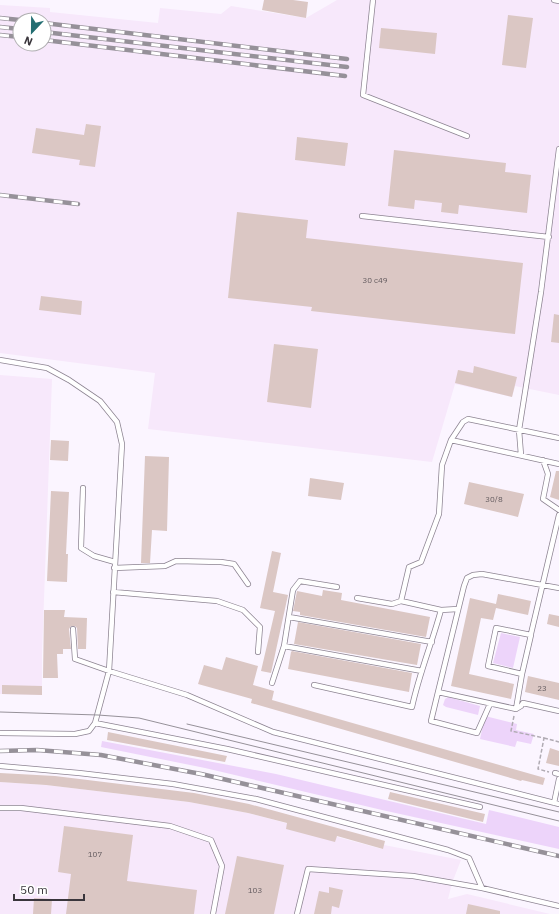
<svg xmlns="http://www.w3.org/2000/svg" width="559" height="914" viewBox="0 0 559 914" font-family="'IBM Plex Sans',sans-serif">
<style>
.industrial{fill:#f7e8fb;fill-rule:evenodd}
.green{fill:#edd4fa}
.building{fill:#dbc7c4}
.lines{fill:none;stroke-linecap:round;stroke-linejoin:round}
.service-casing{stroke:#8d8492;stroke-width:6}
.path{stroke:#b0abb3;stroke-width:1.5;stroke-dasharray:4 2;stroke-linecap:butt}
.service{stroke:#fff;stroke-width:4.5}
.tram{stroke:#969199;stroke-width:1}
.rail-casing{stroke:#969199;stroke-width:4.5}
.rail{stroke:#fff;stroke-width:3;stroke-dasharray:9;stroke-linecap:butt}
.labels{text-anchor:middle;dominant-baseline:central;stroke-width:3;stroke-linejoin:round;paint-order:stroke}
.number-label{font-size:8px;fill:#625a5e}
</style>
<rect width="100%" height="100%" fill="#fbf5ff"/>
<path class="industrial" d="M337,0h222v395l-44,-9 -3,11 -57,-13 -23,78 -284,-33 7,-56 -155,-20v-348l50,3v4l108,11 2,-15 61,6 10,-8 75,12zM20,20h24v24h-24z
M0,375l52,4 -10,275v41l-42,-1z
M0,782l46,3 143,17 59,11 134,36 2,-4 77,15 -9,23 -4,16 19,-5 83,20h-550z"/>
<path class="green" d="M501,633l19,4 -7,31 -20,-5z
M448,697l32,9 -2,9 -32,-8 -3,-2 2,-6z
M485,716l32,8 -1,6 18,4 -3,10 -14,-3 -2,6 -35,-8z
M102,741l174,33 210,50 3,-14 70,17v22l-177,-39 -177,-42 -104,-21z"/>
<path class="building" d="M264,0h29l15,2 -2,16 -44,-8z
M508,15l25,3 -7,50 -24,-3z
M381,28l56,5 -2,21 -56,-6z
M86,124l15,2 -6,41 -16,-2 1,-5 -48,-7 4,-25 48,7z
M297,137l51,6 -3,23 -50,-6z
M394,150l112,13 -1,9 26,3 -4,38 -68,-8 -1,9 -17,-2 1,-9 -27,-3 -1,9 -26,-3z
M237,212l71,8 -2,18 217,25 -8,71 -204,-23 1,-4 -84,-9z
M41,296l41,5 -1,14 -42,-5z
M554,314l5,1v28l-8,-1z
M274,344l44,5 -7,59 -44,-6z
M474,366l43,11 -5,20 -57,-14 3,-13 15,3z
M51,440l18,1 -1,20 -18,-1z
M145,456l24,1 -2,74 -15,-1 -2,33h-9z
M556,471h3v29l-9,-3z
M310,478l34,5 -3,17 -33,-4z
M469,482l55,12 -6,23 -54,-13z
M51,491l18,1 -3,62h2l-1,28 -20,-1z
M272,551l9,2 -8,39 15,3 -17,78 -10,-2 14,-60 -15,-3z
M323,590l19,3 -1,7 89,17 -4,20 -126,-22v-3l-7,-1 4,-20 25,5z
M498,594l33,7 -3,14 -32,-7 -3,12 -12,-2 -12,56 45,10 -3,15 -60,-13 19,-88 26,6z
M44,610h21l-1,7 23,1 -1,31h-8l-1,-21 -2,-2h-4l-2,3 2,20h-8v5h-6l1,24h-15z
M549,614l10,2v11l-12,-3z
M298,622l123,22 -4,21 -123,-21z
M292,651l120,22 -3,19 -121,-23 3,-17z
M226,657l32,9 -5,19 21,6 -2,9 273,78 -2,7 -21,-5 -1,1 -270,-78 1,-4 -54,-15 6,-19 18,5z
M528,676l31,7v17l-34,-8z
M2,685l40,1v9l-40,-1z
M108,732l119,24 -2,6 -118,-22z
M550,748l9,3v15l-13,-3z
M0,773l55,3 139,17 55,11 136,37 -2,8 -46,-13 -2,6 -49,-13 1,-6 -39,-10 -59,-11 -143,-17 -46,-3z
M390,792l95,22 -2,8 -95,-23z
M64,826l69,9 -6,46 70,9 -3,24h-128l5,-40 -13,-2z
M237,856l47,9 -10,49h-49z
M329,887l14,3 -4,18 -7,-2 -1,8h-17l5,-23 10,2z
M34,898l18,1 -1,15h-18z
M468,904l32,7v3h-34z"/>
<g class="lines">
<g class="service-casing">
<path id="service" d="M373,0l-10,95 104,41
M554,0l5,1
M362,216l187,21
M0,360l47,8 22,12 31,21 17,21 5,22 -13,227 -14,52 -6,8 -14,3 -75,-1
M559,438l-91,-19 -5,3 -12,18 108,24
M521,455l-2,-25 22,-138 18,-143
M543,460l5,14 -5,25 16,11
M83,488l-2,60 13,8 21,6
M114,568l51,-2 11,-5 45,1 13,2 14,20
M337,587l-37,-6 -7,9 -9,56 138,25
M559,588l-77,-14 -9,1 -6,3 -3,8 -26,106 78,17 5,-3 2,-3 36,8
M113,592l104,9 26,9 17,17 -2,25
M357,598l35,6 9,-3
M441,610l-40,-9 8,-34 12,-5 18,-48 3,-49 9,-25
M289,617l143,25
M73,629l2,30 34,12 78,24 86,37 286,72
M530,638l29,-123
M272,683l12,-37
M314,685l98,22c7,-33 20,-64 29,-97l17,-1
M438,692l-7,29 46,12 13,-29
M516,709l6,-35 9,-39 -35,-7 -8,38 34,8
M95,723l132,26 253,58
M0,766l79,7 94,11 83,15 192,51 21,8 13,30
M555,773l4,1
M554,803l5,-24
M0,808h21l149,18 41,14 11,26 -9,48
M297,914l11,-45 105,7 69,12 77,18"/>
</g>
<path class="path" d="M514,716l-3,15 33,7 -6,31 11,3
M544,738l15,4"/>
<use href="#service" class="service"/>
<path class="tram" d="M0,712l98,3 41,3 420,103
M187,724l372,88"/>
<g class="rail-casing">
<path id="rail" d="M0,18l20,2
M44,23l303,36
M0,27l20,2
M44,32l303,35
M0,35l20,2
M44,40l301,36
M0,195l78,9
M0,751l37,-1 64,5 100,19 358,82"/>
</g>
<use href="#rail" class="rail"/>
</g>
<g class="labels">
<g class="number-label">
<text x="375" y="280">30 с49</text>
<text x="494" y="499">30/8</text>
<text x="542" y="688">23</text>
<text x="95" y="854">107</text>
<text x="255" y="890">103</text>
</g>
</g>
<g transform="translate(32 32) rotate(202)"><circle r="19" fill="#ffffff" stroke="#b0afb1"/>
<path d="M0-3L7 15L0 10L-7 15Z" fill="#226d71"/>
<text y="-6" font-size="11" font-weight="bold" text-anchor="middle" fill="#3a363c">N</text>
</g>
<path d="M14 894v6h70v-6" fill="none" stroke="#3a363c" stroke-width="2"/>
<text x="20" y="894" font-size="12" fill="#3a363c" stroke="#ffffff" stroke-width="3" paint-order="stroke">50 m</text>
</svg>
